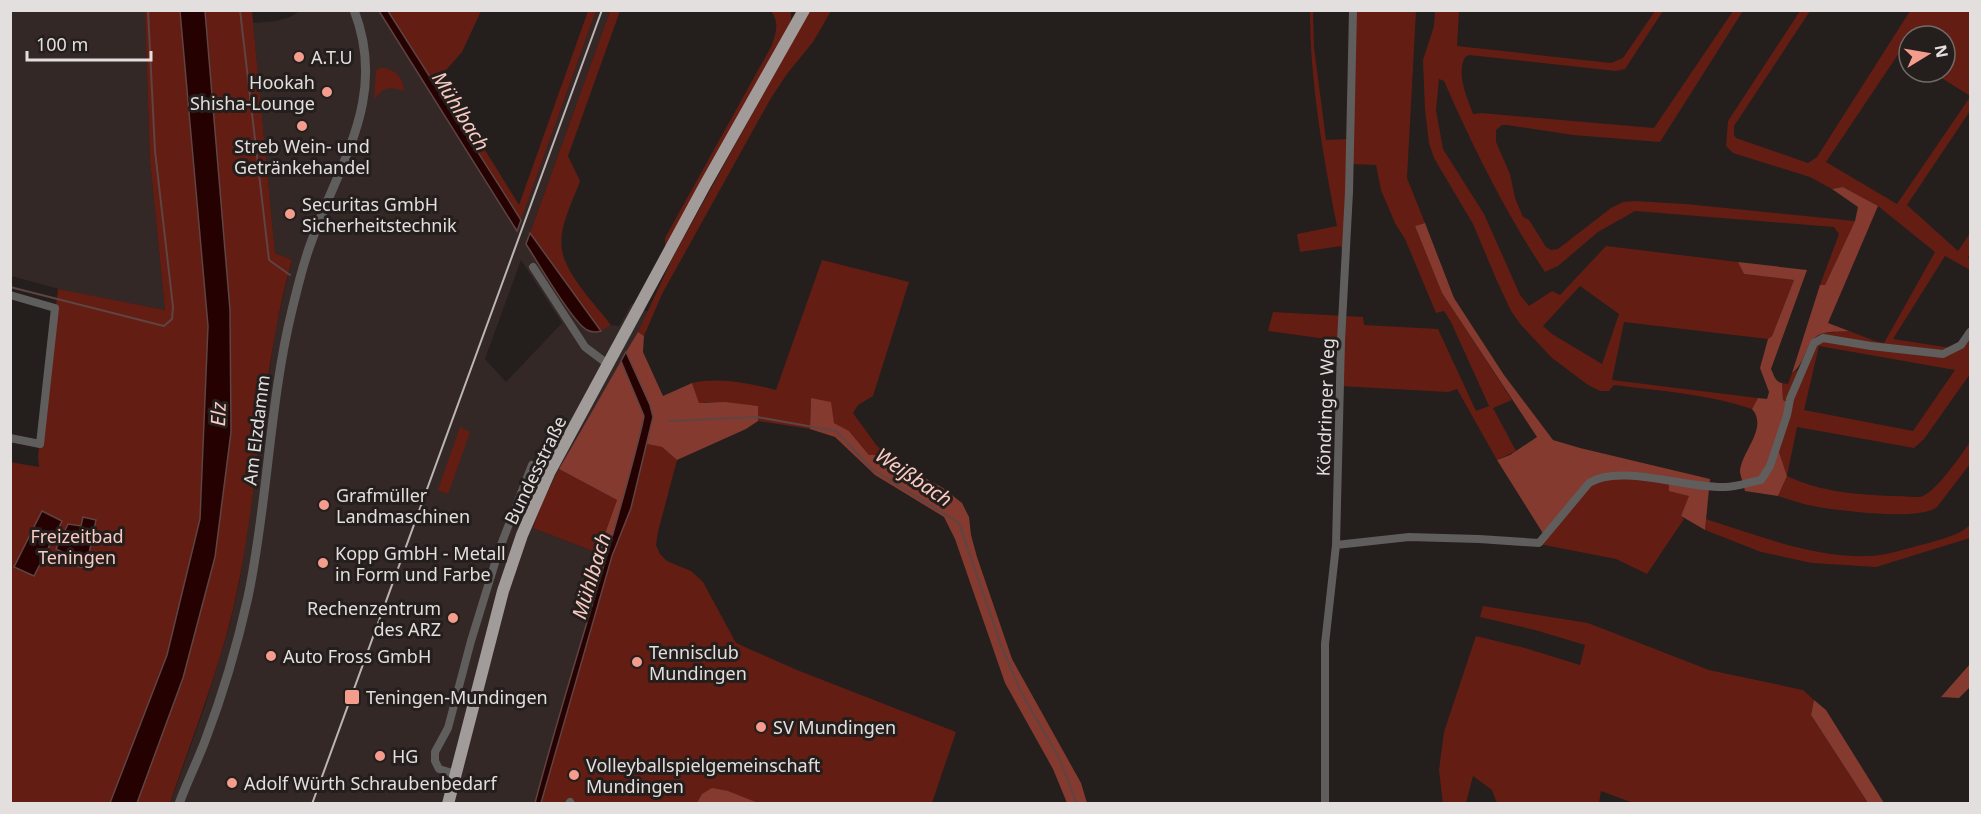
<svg xmlns="http://www.w3.org/2000/svg" width="1981" height="814" viewBox="0 0 1981 814" font-family="'Noto Sans',sans-serif">
<style>
.built{fill:#342826;fill-rule:evenodd}
.green{fill:#641d12;fill-rule:evenodd}
.forest{fill:#843a2e}
.water{fill:#250201;stroke:#5e4443;stroke-width:1.5}
.lines{fill:none;stroke-linecap:round;stroke-linejoin:round}
.stream{stroke:#5e4443;stroke-width:2}
.minor{stroke:#605d5d;stroke-width:8}
.tertiary{stroke:#605d5d;stroke-width:9}
.primary{stroke:#a19b9a;stroke-width:12}
.rail{stroke:#bbb6b5;stroke-width:2}
.poi-dot{fill:#f49d8d;stroke:#241e1d;stroke-width:2}
.labels{text-anchor:middle;dominant-baseline:central;stroke-width:6;stroke-linejoin:round;paint-order:stroke}
.poi-label{font-size:18px;fill:#e3dfde;stroke:#241e1d;text-anchor:start}
.street-label{font-size:18px;fill:#e3dfde;stroke:#241e1d}
.park-label{font-size:18px;fill:#f8cac1;stroke:#241e1d}
.water-label{font-size:20px;font-style:italic;fill:#f9cbc2;stroke:#241e1d}
</style>
<rect width="100%" height="100%" fill="#241e1d"/>
<path class="built" d="M10,11h135l5,150 15,149 -95,-18 -59,-16z
M300,11h79l138,220 79,-220h14l-84,233 51,77 9,9 10,2 15,-7 8,1 13,-23 16,9 -13,26 -71,122 -23,45 -8,23 73,28 -71,247 -365,1 36,-101 23,-75 10,-43 12,-77 24,-177 17,-71 -17,-7 -22,-230 23,-2 14,-4zM521,260l41,63 -56,59 -21,-23z"/>
<path class="green" d="M145,11h35l28,315 -8,193 -33,136 -57,148h-99l-1,-341 29,5 -1,-11 20,-167 107,21 -15,-149z
M205,11h47l23,242 17,7c-30,106 -32,218 -54,327 -15,75 -44,144 -68,216l-33,1 46,-126 32,-121 16,-124 -1,-123z
M388,11h93l-19,41 -22,25 79,128 69,-194h8l-75,209z
M610,11h10l-52,145 12,25c-7,20 -22,47 -18,69 4,25 33,54 49,75l-10,6 -71,-98z
M771,11h20v10l-126,226v-9l106,-191c5,-13 9,-24 0,-36z
M809,11h22l-18,31 -26,32 -16,24 -109,196 -18,42 -6,-4 34,-73z
M1310,11h3l1,36 12,93 23,-1 4,-128h63l-9,167 18,45 -10,3 27,67 70,107 -19,8 23,43 -19,9 -40,-71 -9,3 -108,-6 1,-45 -73,-10 5,-19 90,5 1,8 74,4 38,82 13,-5 -38,-84 -7,-11 -8,2 -31,-74 -10,-16 -14,-33 -5,-25 -26,-1 -5,106 -4,-24 -41,6 -3,-18 40,-8c-14,-71 -27,-143 -27,-215z
M1435,11h24l-2,35 154,17 12,-5 32,-47h8l-38,58 -9,2 -147,-16 -4,2c-9,18 2,39 8,57l8,-1 173,15 79,-117h10l-83,131 -87,-7 -66,-10h-5l-6,5v12l14,32 5,24 8,19 6,3 17,27 5,3 7,-1 53,-41 12,-6 11,-1 52,3 169,17 -30,64h-5l19,-51 -5,-7 -199,-16 -37,21 -40,34 -13,6c-40,-60 -72,-125 -101,-191l-5,-2 -3,31 7,39 41,65 36,81 9,11 23,-15 8,4 46,-49 132,16 6,12 50,6 -22,56 -4,3 -144,-17 -12,58 146,18 -6,11c-44,-15 -91,-18 -138,-24l-5,6h-9l-12,-6 -36,-27 -31,-33 -10,-14 -14,-30 -24,-57 -39,-66 -5,-15 -4,-33 -2,-50 11,-34zM1580,286l39,28 -17,50 -50,-30 -9,-8z
M1800,11h10l-76,115v9l2,3 72,25 9,-6 93,-146h60v85l-38,-24h13v-36h-36v22l-10,-5 -73,109 71,42 73,-107v14l-63,94 51,46 12,-18v19l-2,6 2,2v10l-25,-14 -52,83 58,9 19,-14v40l-46,65 -10,9 -117,-21 -10,49c42,20 87,19 133,21 15,-3 41,-42 50,-55v22l-33,43c-17,14 -95,4 -119,0 -13,-2 -27,-7 -40,-11l9,-20 -11,-33 10,-42 -3,-1 -1,-17 6,1 4,-11 7,-4 14,-30 10,-6 26,-2 26,10 9,2 51,-91 -57,-46 -35,-19 -11,2 -22,-12 -77,-24 -7,-7 2,-25zM1819,346l136,24 -42,61 -109,-21z
M379,68c14,-1 25,9 25,23 -15,-5 -20,-4 -30,8l2,-28z
M822,260l87,22 -36,114 -15,9 -5,8 24,33 8,6 -7,3h-9l-20,-24 -15,-8 -23,-25 -1,31 -52,-8v-15l-52,-4 -7,2 -7,-21c29,-6 56,0 84,7z
M460,427l10,5 -22,62 -10,-4z
M647,444l15,3 15,13 -19,72 -2,13 4,9 7,7 24,10 12,11 33,61 61,27 159,62 -24,71 -391,1 71,-248 19,-49z
M559,469l58,31 -19,53 -65,-25 8,-23z
M1598,476l71,4 21,16 -9,20 3,3 -37,55 -31,-15 -77,-15z
M1706,519c53,17 108,39 165,37 18,-1 36,-8 54,-12 16,-5 33,-8 45,-19v13l-94,29 -64,-4 -51,-11 -56,-22z
M1483,606l105,17 121,47 94,20 11,10 -3,15 57,88 -232,1 -35,-13 -2,12h-102l-5,-13 -19,-14 -7,27 -23,1 -4,-34 5,-38 32,-96 49,12 55,17 5,-20 -50,-15 -55,-13z"/>
<path class="forest" d="M1843,187l35,19 -50,117 21,8c-8,1 -17,0 -25,2 -19,4 -17,30 -32,40l28,-88h5l30,-64 3,-14 -26,-18z
M1425,223l29,75 50,77 49,65 27,8 130,31 -5,51 -24,-14 8,-20 -20,-5v-11l-71,-4 -54,59 -47,-75 13,-5 27,-18 -95,-144 -27,-67z
M1738,262l69,8 -36,99c3,6 4,13 11,14l1,17 4,2 -11,41 11,33 -9,20 -33,-5c-1,-5 -4,-13 -5,-19 0,-19 29,-44 12,-63l6,-11 9,1 2,-7 -9,-24 8,-29 4,-3 22,-56 -50,-6z
M638,332l6,4 -1,16 20,44 29,-13 7,20 26,-1 33,4v15l-12,8 -69,31 -15,-13 -15,-3 5,-32 -26,-60z
M621,361l23,55 -21,88 -17,52 -8,-3 19,-53 -58,-31z
M811,398l20,4 3,21 15,8 20,24h9l7,-3 15,12 43,24 19,15 7,14 2,18 6,22 35,102 69,124 6,20h-20l-14,-34 -48,-86 -50,-144 -11,-22 -69,-42 -40,-38 -25,-8z
M1970,664v23l-11,11 -18,-1z
M1814,700l12,10 58,93h-16l-57,-88z
M712,788l16,3 30,12h-61l5,-9z"/>
<path class="water" d="M180,11h25l25,299 1,122 -16,125 -32,121 -46,125h-27l57,-148 33,-136 8,-193z
M379,11h9l133,209 -4,11z
M530,233l71,98c-4,1 -9,2 -14,-1 -14,-7 -50,-69 -61,-86z
M626,352l24,53 3,12 -22,91 -19,48 -71,247h-6c33,-126 76,-250 107,-377l2,-10 -23,-55z
M42,511l20,10 -28,55 -20,-9z
M83,517l13,3 -10,48 -18,-3 2,-9 -14,-7 12,-25 13,2z"/>
<g class="lines">
<path class="stream" d="M240,10l29,250 21,15
M10,287l154,39 8,-7 1,-12 -18,-156 -7,-141
M669,421l88,-4 79,14 36,38 87,54 42,122 19,45 40,70 17,44"/>
<path class="minor" d="M533,267l52,80 24,18
M10,295l45,13 -15,136 -30,-6
M1336,545l73,-8 70,2 60,4 50,-60c31,-20 98,6 136,4 12,0 24,-5 36,-7l9,-14 17,-51 3,-16 24,-56 9,-5 48,8 72,8 18,-9 9,-13
M456,774l-17,-5 -4,-8v-9l13,-24 23,-87 28,-91 33,-85
M570,802l1,2
M1325,804v-160l11,-99 5,-204 8,-149 4,-182"/>
<path class="tertiary" d="M179,804c8,-22 18,-42 26,-63 18,-47 32,-95 43,-144 20,-95 21,-193 44,-287 6,-24 11,-47 20,-70 28,-79 76,-142 42,-230"/>
<path class="primary" d="M448,804l55,-213 19,-56 27,-62 156,-288 99,-175"/>
<path class="rail" d="M312,804l290,-794"/>
</g>
<g class="poi-dot">
<circle cx="299" cy="57" r="6"/>
<circle cx="327" cy="92" r="6"/>
<circle cx="302" cy="126" r="6"/>
<circle cx="290" cy="214" r="6"/>
<circle cx="324" cy="505" r="6"/>
<circle cx="323" cy="563" r="6"/>
<circle cx="453" cy="618" r="6"/>
<circle cx="271" cy="656" r="6"/>
<circle cx="637" cy="662" r="6"/>
<rect x="344" y="689" width="16" height="16" rx="3"/>
<circle cx="761" cy="727" r="6"/>
<circle cx="380" cy="756" r="6"/>
<circle cx="574" cy="775" r="6"/>
<circle cx="232" cy="783" r="6"/>
</g>
<g class="labels">
<g class="poi-label">
<text x="311" y="57">A.T.U</text>
<text x="315" y="82" text-anchor="end">Hookah<tspan x="315" dy="21">Shisha-Lounge</tspan></text>
<text x="302" y="146" text-anchor="middle">Streb Wein- und<tspan x="302" dy="21">Getränkehandel</tspan></text>
<text x="302" y="204">Securitas GmbH<tspan x="302" dy="21">Sicherheitstechnik</tspan></text>
<text x="336" y="495">Grafmüller<tspan x="336" dy="21">Landmaschinen</tspan></text>
<text x="335" y="553">Kopp GmbH - Metall<tspan x="335" dy="21">in Form und Farbe</tspan></text>
<text x="441" y="608" text-anchor="end">Rechenzentrum<tspan x="441" dy="21">des ARZ</tspan></text>
<text x="649" y="652">Tennisclub<tspan x="649" dy="21">Mundingen</tspan></text>
<text x="283" y="656">Auto Fross GmbH</text>
<text x="366" y="697">Teningen-Mundingen</text>
<text x="773" y="727">SV Mundingen</text>
<text x="392" y="756">HG</text>
<text x="586" y="765">Volleyballspielgemeinschaft<tspan x="586" dy="21">Mundingen</tspan></text>
<text x="244" y="783">Adolf Würth Schraubenbedarf</text>
</g>
<g class="street-label">
<text transform="translate(1325 407) rotate(-88)">Köndringer Weg</text>
<text transform="translate(256 430) rotate(-83)">Am Elzdamm</text>
<text transform="translate(535 470) rotate(-64)">Bundesstraße</text>
</g>
<g class="park-label">
<text x="77" y="536">Freizeitbad<tspan x="77" dy="21">Teningen</tspan></text>
</g>
<g class="water-label">
<text transform="translate(461 111) rotate(58)">Mühlbach</text>
<text transform="translate(218 414) rotate(-88)">Elz</text>
<text transform="translate(914 477) rotate(34)">Weißbach</text>
<text transform="translate(591 576) rotate(-73)">Mühlbach</text>
</g>
</g>
<rect width="1981" height="814" fill="none" stroke="#e3dfde" stroke-width="24"/>
<g transform="translate(1927 54) rotate(79)"><circle r="28" fill="#241e1d" stroke="#706b6a" stroke-width="1.5"/>
<path d="M0-4.5L10 22L0 15L-10 22Z" fill="#f49d8d"/>
<text y="-9" font-size="16" font-weight="bold" text-anchor="middle" fill="#e3dfde">N</text>
</g>
<path d="M27 51v9h124v-9" fill="none" stroke="#e3dfde" stroke-width="3"/>
<text x="36" y="51" font-size="18" fill="#e3dfde" stroke="#241e1d" stroke-width="4.5" paint-order="stroke">100 m</text>
</svg>
